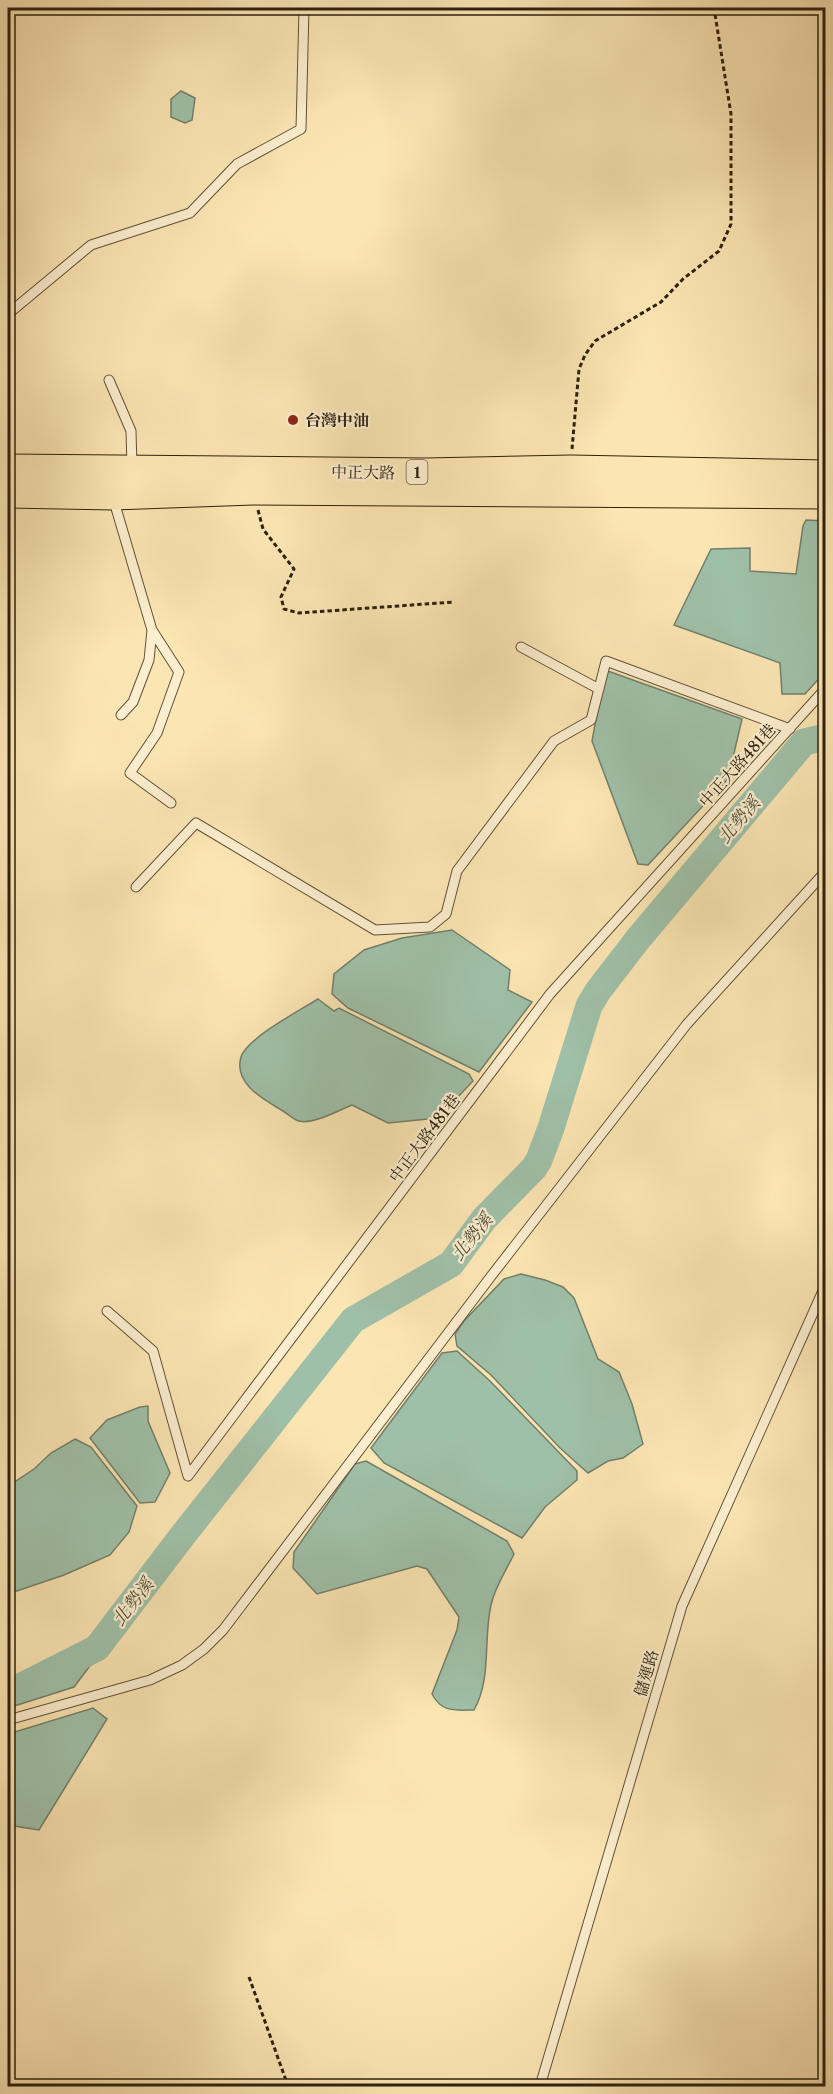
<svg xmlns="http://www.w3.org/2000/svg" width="833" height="2094" viewBox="0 0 833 2094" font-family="'Libre Caslon Text','Noto Serif TC',serif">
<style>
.water{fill:#9fc0a8;stroke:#72806b;stroke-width:1.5}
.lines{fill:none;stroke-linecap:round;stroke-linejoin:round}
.river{stroke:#9fc0a8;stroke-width:27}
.lane-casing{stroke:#615138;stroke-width:11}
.primary-casing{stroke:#2e200f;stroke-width:29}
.path{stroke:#2e200f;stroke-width:3;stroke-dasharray:4.5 3;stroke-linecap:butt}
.lane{stroke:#fceece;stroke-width:9}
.primary{stroke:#fbe5b3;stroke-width:27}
.poi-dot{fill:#8f2418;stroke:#fceece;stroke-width:2}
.labels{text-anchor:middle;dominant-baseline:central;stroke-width:4.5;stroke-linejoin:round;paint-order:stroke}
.shield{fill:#fceece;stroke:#6c5e48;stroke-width:1.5}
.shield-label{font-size:15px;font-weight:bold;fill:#2e200f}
.poi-label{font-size:16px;font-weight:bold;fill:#2e200f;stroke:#fceece;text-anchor:start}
.street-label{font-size:16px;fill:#2e200f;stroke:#fceece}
.water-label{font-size:18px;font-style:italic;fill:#50503d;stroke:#fceece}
</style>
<rect width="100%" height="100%" fill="#fbe5b3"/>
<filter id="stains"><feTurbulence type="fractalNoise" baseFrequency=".00333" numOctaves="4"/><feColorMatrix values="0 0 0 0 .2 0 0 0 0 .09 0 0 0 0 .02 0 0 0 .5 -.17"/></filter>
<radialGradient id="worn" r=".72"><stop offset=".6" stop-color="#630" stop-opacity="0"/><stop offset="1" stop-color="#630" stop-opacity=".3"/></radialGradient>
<path class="water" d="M181,91l14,7 -3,22 -7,3 -14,-6v-18z
M806,520l19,1v151l-20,22h-23l-2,-31 -106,-38 37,-76 39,-1v23l46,3 7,-48z
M605,670l137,49 -14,60 -80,86 -10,-1 -46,-123z
M452,930l58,40 -2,20 24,12 -53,70 -131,-64 -16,-14 2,-20 30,-24 38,-12z
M318,999l16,12 5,-3 130,66 4,7 -35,37 -50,5 -36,-18c-13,5 -39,20 -53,16 -5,-1 -11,-7 -16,-10 -18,-11 -50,-27 -42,-54 6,-19 58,-46 77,-58z
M521,1274l24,6 18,7 11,11 24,61 21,13 13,32 11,40 -20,14 -15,3 -20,12 -28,-25 -69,-73 -34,-29 -2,-12 9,-13 40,-42z
M457,1351l33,30 87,90v9l-32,27 -23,31 -138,-75 -13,-15 71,-95z
M148,1406v15l22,52 -15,29 -15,1 -50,-65 17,-18 33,-13z
M75,1439l16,8 46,59 -8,26 -19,23 -46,20 -56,19v-105l2,-4 24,-16 17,-16z
M366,1461l141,80 7,13c-8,17 -19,32 -23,51 -8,35 1,73 -17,105 -19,0 -32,3 -42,-16l25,-64 2,-13 -32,-48 -10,-3 -100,28 -24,-26 1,-16 61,-88z
M89,1639l12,12 -27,36 -66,21v-11l43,-12 27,-16z
M93,1708l14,11 -68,111 -31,-5v-91z"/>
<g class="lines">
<path class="river" d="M8,1693l89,-45 86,-113 170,-215 98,-56 33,-45 50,-51 5,-8 12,-32 38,-122 9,-15 40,-52 166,-197 22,-5"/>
<g class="lane-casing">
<path id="lane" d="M8,314l83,-69 99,-32 47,-49 64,-35 3,-121
M109,380l22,51 1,36
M113,498l39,132 -3,30 -16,42 -12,13
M152,630l27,42 -22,61 -27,40 41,30
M521,647l78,42
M136,887l60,-64 179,107 55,-3 16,-13 11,-43 97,-130 37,-21 15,-59 184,68
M107,1311l46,40 35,125 362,-482 276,-306
M8,1720l142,-40 32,-15 22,-16 19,-19 269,-355 195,-251 139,-153
M540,2086l142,-480 144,-322"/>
</g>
<g class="primary-casing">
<path id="primary" d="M8,468l418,4 145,-3 255,5
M8,494l105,2 140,-5 573,4"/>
</g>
<path class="path" d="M572,449l7,-80 6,-14 10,-14 66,-39 22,-23 36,-28 12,-27v-110l-17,-106
M258,510l5,19 31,40 -13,28 3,12 15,4 155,-11
M249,1977l39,109"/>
<use href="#lane" class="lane"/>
<use href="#primary" class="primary"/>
</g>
<circle class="poi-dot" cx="293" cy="420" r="6"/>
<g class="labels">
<rect class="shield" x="406.5" y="460" width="21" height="24" rx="4.5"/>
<g class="shield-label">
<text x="417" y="472">1</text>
</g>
<g class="poi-label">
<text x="305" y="420">台灣中油</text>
</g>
<g class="street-label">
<text transform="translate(363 472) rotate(1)">中正大路</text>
<text transform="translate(737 765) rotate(-48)">中正大路481巷</text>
<text transform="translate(424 1138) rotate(-53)">中正大路481巷</text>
<text transform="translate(646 1673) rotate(-74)">儲運路</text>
</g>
<g class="water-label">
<text transform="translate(739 820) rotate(-50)">北勢溪</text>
<text transform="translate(472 1237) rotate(-51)">北勢溪</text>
<text transform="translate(133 1602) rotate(-52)">北勢溪</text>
</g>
</g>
<rect width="833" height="2094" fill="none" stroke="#fbe5b3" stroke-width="30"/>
<rect x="9" y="9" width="815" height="2076" fill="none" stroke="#2e200f" stroke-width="3"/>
<rect x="15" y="15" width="803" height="2064" fill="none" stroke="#2e200f" stroke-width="1.5"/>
<rect width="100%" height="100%" filter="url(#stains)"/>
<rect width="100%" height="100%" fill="url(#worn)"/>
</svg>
